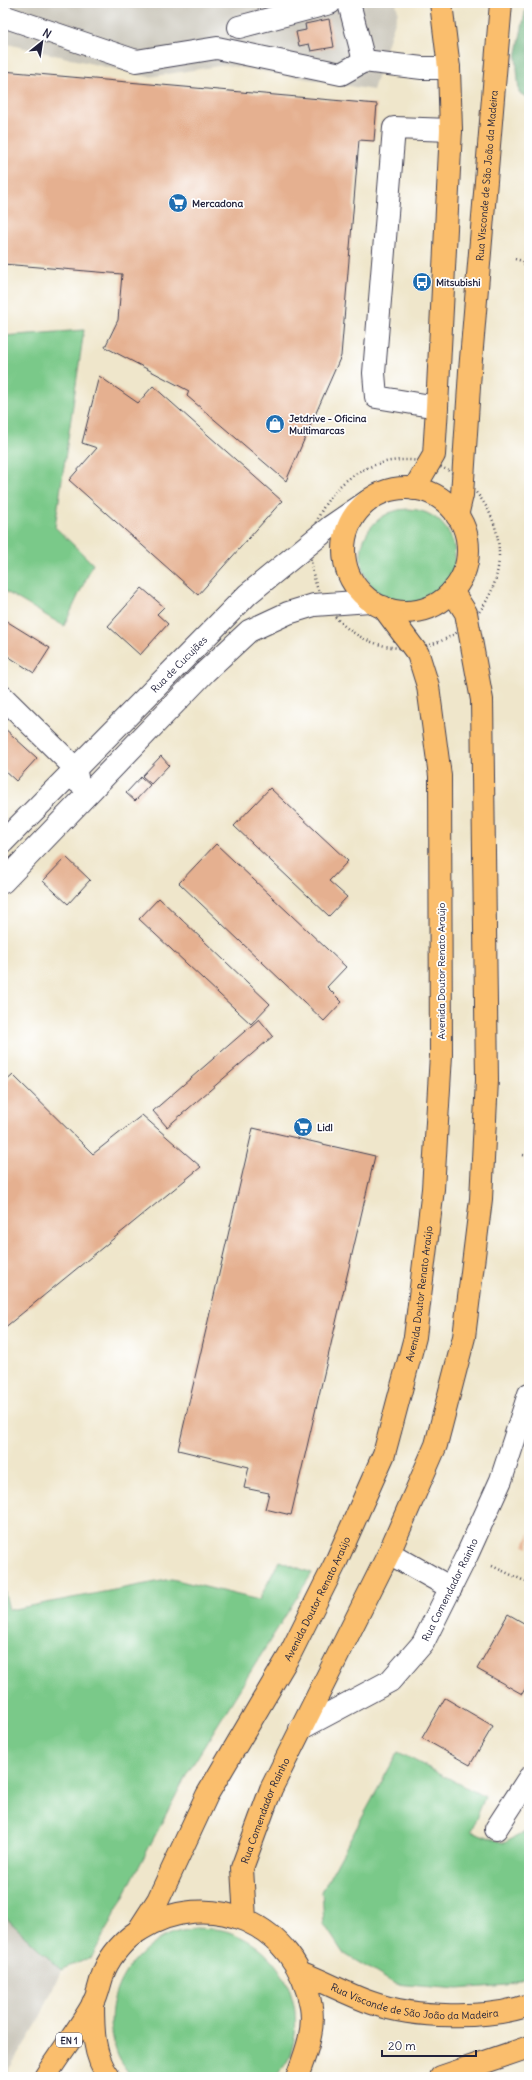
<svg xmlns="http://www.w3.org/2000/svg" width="532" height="2080" viewBox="0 0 532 2080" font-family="Delius,sans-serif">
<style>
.industrial{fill:#c8c4b8}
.green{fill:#7ac989;stroke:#4e7662}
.forest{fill:#63ad75;stroke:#426858}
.building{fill:#e5b090}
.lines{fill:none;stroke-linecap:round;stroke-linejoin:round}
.minor-casing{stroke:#413f51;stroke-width:24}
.major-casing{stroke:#413f51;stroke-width:24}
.path{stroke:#413f51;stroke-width:2.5;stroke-dasharray:1 3;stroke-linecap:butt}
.minor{stroke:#fff;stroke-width:22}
.major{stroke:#fabe6d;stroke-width:22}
.labels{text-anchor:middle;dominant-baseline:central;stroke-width:3.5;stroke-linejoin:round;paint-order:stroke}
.shield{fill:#fff;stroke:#646476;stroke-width:1}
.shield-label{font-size:9px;font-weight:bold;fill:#22223b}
.street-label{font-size:10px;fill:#22223b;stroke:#fff}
.poi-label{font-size:10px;font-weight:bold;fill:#22223b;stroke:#fff;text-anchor:start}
</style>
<rect width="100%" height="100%" fill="#fff"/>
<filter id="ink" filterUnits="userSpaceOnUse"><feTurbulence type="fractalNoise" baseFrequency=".025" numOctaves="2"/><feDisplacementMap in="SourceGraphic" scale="8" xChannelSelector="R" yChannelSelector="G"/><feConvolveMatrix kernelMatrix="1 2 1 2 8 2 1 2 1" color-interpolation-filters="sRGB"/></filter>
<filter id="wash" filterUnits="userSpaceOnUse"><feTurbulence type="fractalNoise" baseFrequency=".012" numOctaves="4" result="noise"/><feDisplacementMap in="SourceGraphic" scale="16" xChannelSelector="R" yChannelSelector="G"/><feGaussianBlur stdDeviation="0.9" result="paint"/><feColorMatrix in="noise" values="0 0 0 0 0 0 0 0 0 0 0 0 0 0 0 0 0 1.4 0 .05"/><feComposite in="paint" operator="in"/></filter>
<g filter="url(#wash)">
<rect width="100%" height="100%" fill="#efe6cb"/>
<path class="industrial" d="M3,3h393l2,9 -25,78 -148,-25 -76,12 -146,-34z
M3,1915l58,55 -23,52 -34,55z"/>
<path class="green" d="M84,330l-29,197 38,37 -29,62 -61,-36v-254z
M361 556a47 47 0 1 1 94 0a47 47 0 1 1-94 0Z
M279,1561l33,12 -125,201 -95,183 -31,13 -58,-55v-330l6,25 163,-31 87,21z
M398,1752l87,45 -14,34 33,12 25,-13v145l-22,10 -49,4 -63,-5 -52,-31 -19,-29 -2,-33z
M195,1928c11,1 24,0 34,4 53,18 81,75 59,128 -3,6 -9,12 -13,17h-144c-4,-7 -10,-14 -13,-21 -19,-49 3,-96 48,-120 8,-4 20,-5 29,-8z"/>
<path class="forest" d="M527,3h2v95l-10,-5 -3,-36z"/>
<g id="blocks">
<path class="building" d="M329,19l5,28 -23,4 -2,-7 -10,2 -3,-14 10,-2 -1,-6z
M3,71l374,33 -3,37 -15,-1 -18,216 -55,125 -99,-85 2,-5 -84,-44 13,-27 4,-46 -119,-10z
M99,376l39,27 15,-17 129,115 -84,94 -129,-115 28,-32 -15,-5z
M142,588l22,19 -7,7 11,10 -28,31 -32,-29z
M3,619l47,29 -16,25 -31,-20z
M3,727l34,31 -21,23 -13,-12z
M161,756l8,9 -18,19 -9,-8z
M141,777l9,8 -15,16 -9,-8z
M270,788l78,73 -19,20 18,16 -18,19 -95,-90z
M216,844l130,123 -19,20 15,15 -18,19 -145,-138z
M66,857l24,23 -22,24 -25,-23z
M159,898l111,106 -19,20 -112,-105z
M259,1019l14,17 -106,91 -14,-16z
M13,1075l80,79 49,-39 59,52 -198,162v-245z
M253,1128l122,28 -84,359 -26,-6 4,-16 -25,-5 5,-21 -71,-17z
M529,1533v15l-5,-2z
M508,1614l21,12v56l-7,12 -45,-25z
M445,1698l48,28 -23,39 -48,-27z"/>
</g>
</g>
<g filter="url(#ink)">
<use href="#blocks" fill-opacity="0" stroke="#413f51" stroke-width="1"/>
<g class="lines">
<g class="minor-casing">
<g id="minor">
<path d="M349,3l15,58 58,7h27"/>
<path d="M3,16l133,45 81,-13 124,26 23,-13"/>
<path d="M239,27l91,-24"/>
<path d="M437,407l-61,-10 -2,-24 20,-245 57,2"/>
<path d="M3,697l72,71 3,14"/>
<path id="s1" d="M3,842l245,-248 82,-67 38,-26"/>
<path d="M3,882l202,-210 44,-41 39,-18 26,-8 56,-4"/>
<path d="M389,1553l62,35"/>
<path id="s2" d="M300,1729l90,-48 33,-38 44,-88 34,-75 28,-86"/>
<path d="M496,1829l33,-51"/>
</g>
</g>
<g class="major-casing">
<g id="major">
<circle cx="406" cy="550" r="62"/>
<path d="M414,489l20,-34 3,-48 14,-277 -2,-62 -8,-65"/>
<path id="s3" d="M457,516l5,-21 8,-124 31,-368"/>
<path id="s4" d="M245,1919l-3,-51 29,-79 118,-236 47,-108 28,-108 17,-138 6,-119 -5,-380 -16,-87 -14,-22"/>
<path id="s5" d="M138,1931l20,-31 49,-105 82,-139 46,-92 49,-110 31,-117 18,-148 8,-134 -1,-279 -12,-90 -10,-32 -35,-47"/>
<path id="s6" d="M302,1973c24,9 46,22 70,30 42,15 115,17 157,2"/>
<path d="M93,2003c0,25 0,53 16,74"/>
<path d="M45,2077c15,-24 34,-48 48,-73 6,-11 7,-24 12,-35 6,-14 20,-30 33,-38 71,-46 159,-7 173,76 4,24 -6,48 -14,70"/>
<path d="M441,2077l88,-30"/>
</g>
</g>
<path class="path" d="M515,259l8,2 6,19
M311 554a94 94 0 1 1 188 0a94 94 0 1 1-188 0Z
M523,1155l6,1
M492,1566l37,17"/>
<use href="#minor" class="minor"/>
<use href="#major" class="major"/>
</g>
</g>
<defs>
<g id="supermarket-disc" transform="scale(1)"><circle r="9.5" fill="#1f6fb2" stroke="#fff"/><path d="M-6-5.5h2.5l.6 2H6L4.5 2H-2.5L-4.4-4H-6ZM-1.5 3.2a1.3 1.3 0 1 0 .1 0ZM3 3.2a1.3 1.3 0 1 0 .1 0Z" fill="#fff"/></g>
<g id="bus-disc" transform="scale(1)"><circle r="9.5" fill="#1f6fb2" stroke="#fff"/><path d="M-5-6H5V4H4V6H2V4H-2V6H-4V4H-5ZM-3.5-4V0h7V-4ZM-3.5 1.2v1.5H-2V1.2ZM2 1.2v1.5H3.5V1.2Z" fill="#fff"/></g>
<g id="shop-disc" transform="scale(1)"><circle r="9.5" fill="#1f6fb2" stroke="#fff"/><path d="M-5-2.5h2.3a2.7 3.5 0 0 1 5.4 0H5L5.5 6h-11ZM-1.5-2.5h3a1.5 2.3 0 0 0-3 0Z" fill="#fff"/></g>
</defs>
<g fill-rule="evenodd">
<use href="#supermarket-disc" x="178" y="203"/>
<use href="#bus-disc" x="422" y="282"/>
<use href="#shop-disc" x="275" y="424"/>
<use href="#supermarket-disc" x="303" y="1127"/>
</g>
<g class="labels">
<rect class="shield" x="56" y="2033" width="26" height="14" rx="3"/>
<g class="shield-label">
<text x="69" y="2040">EN 1</text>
</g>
<g class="street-label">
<text stroke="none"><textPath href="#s3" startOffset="342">Rua Visconde de São João da Madeira</textPath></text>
<text stroke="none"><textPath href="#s1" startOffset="250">Rua de Cucujães</textPath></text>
<text transform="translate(441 971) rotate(-90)">Avenida Doutor Renato Araújo</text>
<text stroke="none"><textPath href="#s5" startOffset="702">Avenida Doutor Renato Araújo</textPath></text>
<text stroke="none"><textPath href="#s2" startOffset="212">Rua Comendador Rainho</textPath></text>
<text stroke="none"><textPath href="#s5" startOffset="378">Avenida Doutor Renato Araújo</textPath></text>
<text stroke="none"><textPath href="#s4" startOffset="113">Rua Comendador Raínho</textPath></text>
<text stroke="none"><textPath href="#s6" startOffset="118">Rua Visconde de São João da Madeira</textPath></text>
</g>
<g class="poi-label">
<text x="192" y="203">Mercadona</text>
<text x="436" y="282">Mitsubishi</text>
<text x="289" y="418">Jetdrive - Oficina<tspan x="289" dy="12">Multimarcas</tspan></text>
<text x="317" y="1127">Lidl</text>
</g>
</g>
<rect width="532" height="2080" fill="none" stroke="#fff" stroke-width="16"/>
<g transform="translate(42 42) rotate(30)" stroke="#ffffff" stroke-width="3" paint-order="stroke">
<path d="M0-3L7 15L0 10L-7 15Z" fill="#22223b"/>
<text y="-6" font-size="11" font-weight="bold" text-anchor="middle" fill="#22223b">N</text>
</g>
<path d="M382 2050v6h94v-6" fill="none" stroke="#22223b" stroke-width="2"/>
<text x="388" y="2050" font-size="12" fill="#22223b" stroke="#ffffff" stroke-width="3" paint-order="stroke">20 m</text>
</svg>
